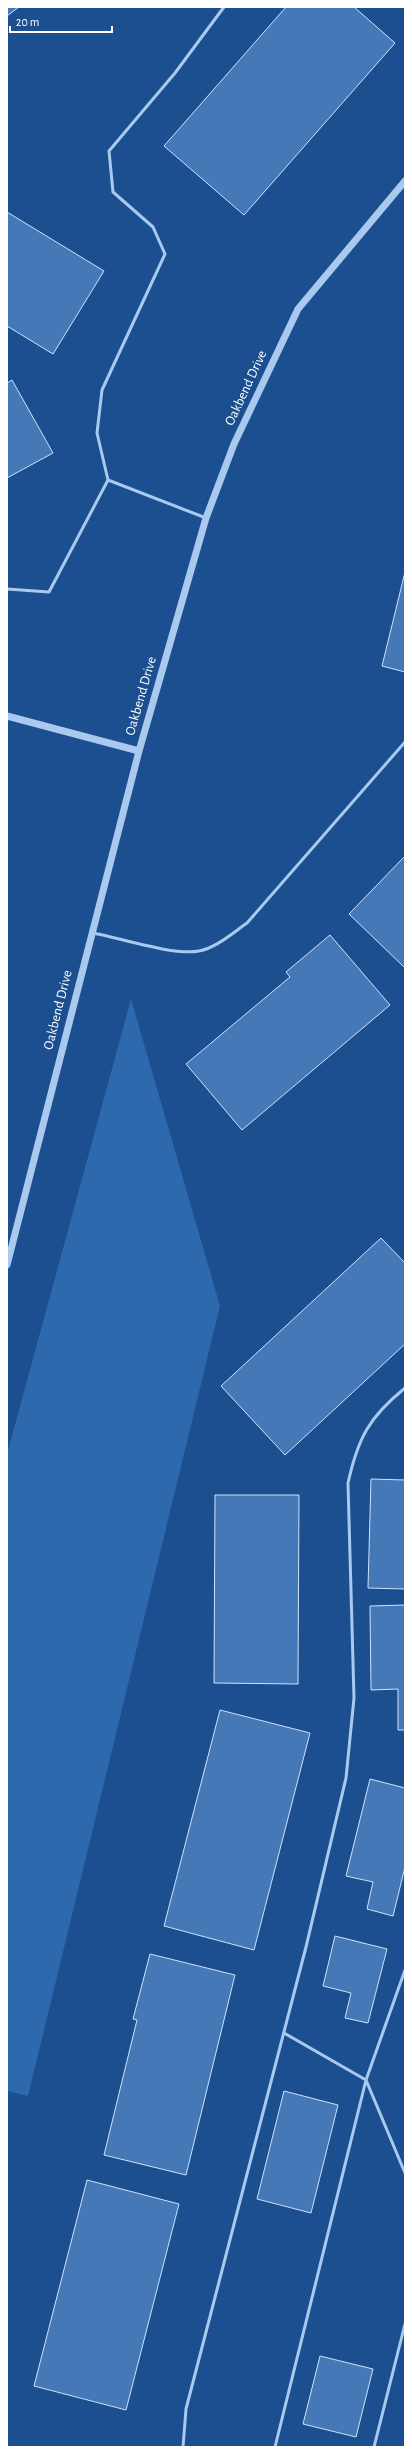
<svg xmlns="http://www.w3.org/2000/svg" width="412" height="2454" viewBox="0 0 412 2454" font-family="'Alegreya Sans',sans-serif">
<style>
.green{fill:#2e69ad}
.building{fill:#4478b7;stroke:#cfe3fa}
.lines{fill:none;stroke-linecap:round;stroke-linejoin:round}
.service{stroke:#a9c9ee;stroke-width:3}
.tertiary{stroke:#a9c9ee;stroke-width:7}
.labels{text-anchor:middle;dominant-baseline:central;stroke-width:4;stroke-linejoin:round;paint-order:stroke}
.street-label{font-size:14px;fill:#fff;stroke:#1b4f8f}
</style>
<rect width="100%" height="100%" fill="#1b4f8f"/>
<path class="green" d="M131,999l89,307 -192,790 -21,-5v-637z"/>
<path class="building" d="M7,7h12l-12,9z
M286,7h68l41,36 -151,172 -80,-69z
M7,212l97,59 -51,83 -46,-28z
M12,380l41,73 -46,25v-95z
M405,572v100l-23,-6z
M405,856v112l-56,-54z
M330,935l60,70 -148,125 -56,-66 104,-87 -4,-5z
M381,1238l24,25v81l-120,111 -64,-69z
M371,1479l34,1v109l-37,-1z
M215,1495h84l-1,189 -84,-1z
M405,1605v125h-7v-41l-27,1 -1,-84z
M220,1710l90,23 -56,217 -90,-24z
M370,1779l35,9v79l-12,49 -26,-7 6,-27 -27,-6z
M335,1936l52,13 -19,74 -23,-5 6,-25 -28,-7z
M150,1954l85,21 -49,200 -82,-20 33,-135 -4,-1z
M284,2091l54,14 -27,108 -54,-14z
M87,2180l92,24 -53,206 -92,-24z
M320,2356l53,13 -17,68 -53,-13z"/>
<g class="lines">
<path class="service" d="M206,518l-98,-38 -11,-47 5,-43 63,-136 -12,-27 -40,-35 -4,-41 66,-78 49,-66
M7,589l42,3 59,-112
M93,933c27,5 81,23 106,18 17,-3 35,-19 48,-28l158,-181
M284,2033l82,47 39,93
M183,2447l3,-38 120,-462 40,-169 8,-80 -6,-215c10,-45 21,-66 57,-95
M275,2447l91,-367 39,-110
M374,2447l31,-123"/>
<path class="tertiary" d="M7,716l132,35
M7,1265l132,-514 67,-233 28,-74 64,-135 107,-128"/>
</g>
<g class="labels">
<g class="street-label">
<text transform="translate(246 388) rotate(-65)">Oakbend Drive</text>
<text transform="translate(141 696) rotate(-74)">Oakbend Drive</text>
<text transform="translate(58 1010) rotate(-76)">Oakbend Drive</text>
</g>
</g>
<rect width="412" height="2454" fill="none" stroke="#ffffff" stroke-width="16"/>
<path d="M10 26v6h102v-6" fill="none" stroke="#ffffff" stroke-width="2"/>
<text x="16" y="26" font-size="12" fill="#ffffff" stroke="#1b4f8f" stroke-width="3" paint-order="stroke">20 m</text>
</svg>
